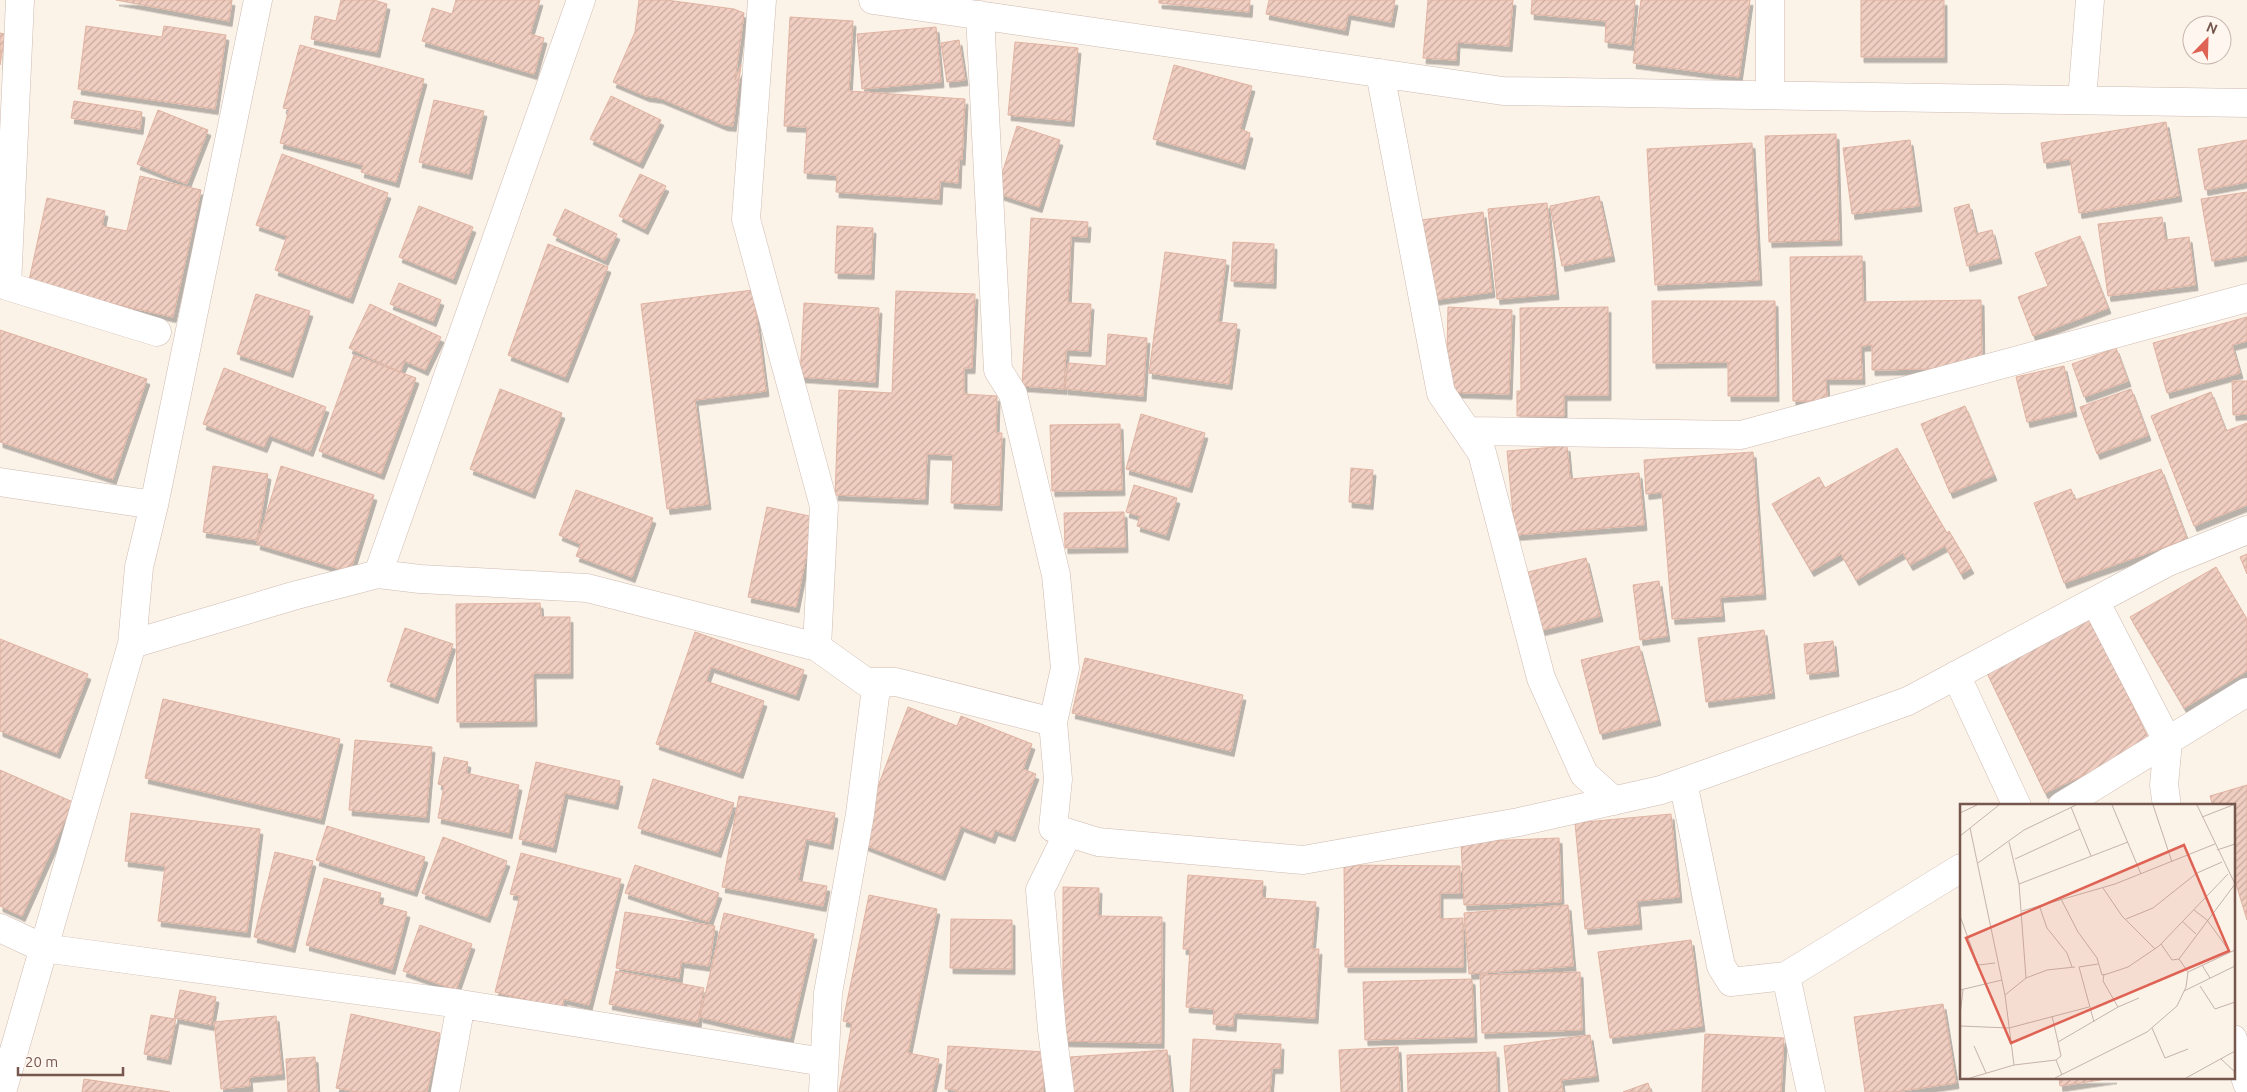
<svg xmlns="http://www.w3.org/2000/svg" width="2247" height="1092" viewBox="0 0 2247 1092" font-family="Ubuntu,sans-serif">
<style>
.building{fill:url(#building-hatch);stroke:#e1b3a2;filter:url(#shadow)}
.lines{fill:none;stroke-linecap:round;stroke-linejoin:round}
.minor-casing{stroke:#cfbbb1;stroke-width:29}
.minor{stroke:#fff;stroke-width:28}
.inset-road{fill:none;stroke:#c5b4aa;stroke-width:1}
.view{fill:#df6354;fill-opacity:0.15;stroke:#df6354;stroke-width:2.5}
.inset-edge{fill:none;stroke:#75574d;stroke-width:2.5}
</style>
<defs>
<pattern id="building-hatch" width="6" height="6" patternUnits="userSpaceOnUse" patternTransform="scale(1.25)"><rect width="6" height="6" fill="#f0cec1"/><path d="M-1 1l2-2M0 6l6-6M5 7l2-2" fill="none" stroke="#c7aa9f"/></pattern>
<filter id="shadow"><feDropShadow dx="3" dy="5.5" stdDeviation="0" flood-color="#0004"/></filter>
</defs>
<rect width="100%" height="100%" fill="#fbf2e8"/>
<path class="building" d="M116,0h116l-3,21z
M341,0h33l13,4 -10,48 -66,-13 4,-23 21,5z
M456,0h84l-10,34 14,4 -10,36 -112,-33 10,-33 20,6z
M639,0h27l68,9 10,4 -9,67 6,-15 -8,61 -9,-1 -64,-27 -14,-2 -33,-14 22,-50z
M1159,0h91l-1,12 -90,-9z
M1269,0h126l-4,22 -43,-8 -3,16 -79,-16z
M1428,0h85l-4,46 -52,-4 -1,18 -33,-2z
M1532,0h103l-4,45 -26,-3 1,-21 -75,-7z
M1641,0h109l-11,77 -106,-14z
M1861,0h83v57h-83z
M790,17l63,4 -4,70 116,8 -3,61 -3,-1 -1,24 -18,-2 -1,18 -103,-7 1,-17 -33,-2 3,-46 -23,-1z
M86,26l76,11 2,-11 62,9 -11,74 -137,-20z
M936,27l5,55 -79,7 -5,-55z
M0,33l5,1 -5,31z
M959,40l6,40 -18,2 -6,-39z
M1015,42l63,6 -7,73 -63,-6z
M300,45l124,34 -28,103 -35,-10 2,-7 -83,-22 9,-34 -6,-1z
M1174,65l78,21 -12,43 10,4 -8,31 -89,-25z
M611,96l50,24 -21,43 -50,-24z
M434,100l50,11 -15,63 -50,-12z
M74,101l68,11 -2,17 -69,-11z
M158,110l50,20 -21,54 -50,-20z
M2166,122l13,74 -100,17 -9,-54 -26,4 -3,-20z
M1017,126l43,14 -21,67 -43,-14z
M1836,134l3,106 -70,2 -4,-106z
M1910,140l9,66 -67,8 -9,-66z
M2247,140v42l-42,8 -7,-41z
M1752,143l7,137 -104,5 -8,-136z
M282,154l106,39 -38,105 -75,-28 12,-34 -31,-11z
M640,174l26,12 -21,43 -26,-13z
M140,176l61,14 -28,127 -145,-32 19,-87 58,13 -3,15 25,5z
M2247,192v63l-35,6 -11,-62z
M1599,196l13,60 -50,10 -12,-60z
M1547,203l9,91 -59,5 -9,-90z
M1969,204l7,30 16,-4 7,28 -32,8 -13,-58z
M419,206l54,21 -20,52 -54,-22z
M565,209l52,25 -12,26 -52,-25z
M1483,212l9,80 -60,8 -11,-80z
M2162,217l3,23 24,-3 6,48 -87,11 -10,-72z
M1031,218l57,4 -1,15 -16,-1 -3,67 23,1 -3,47 -22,-1 -2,39 -42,-3z
M837,226l36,2 -2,46 -36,-1z
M2080,236l28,72 -75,28 -15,-39 30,-11 -13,-33z
M1233,242l41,2 -1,39 -42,-2z
M548,244l60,23 -43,110 -57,-22z
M1165,252l61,8 -8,62 19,2 -8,60 -80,-11z
M1862,256l1,46 118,-2 1,68 -110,2v-25l-11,1 1,33h-36l1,22h-34l-3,-144z
M399,283l42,17 -8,21 -43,-17z
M753,290l13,101 -71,9 13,104 -41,5 -26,-205z
M896,291l79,3 -3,74h-8v26l33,2 -1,37h6l-3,72 -48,-2 2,-48 -26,-1 -2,45 -90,-4 4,-105 53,3z
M256,294l54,17 -20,61 -53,-18z
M1652,301h123l1,95h-48v-34l-75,1z
M804,303l75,5 -4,74 -75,-5z
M370,304l71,33 -16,33 -20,-9 -5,11 -51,-24z
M1448,307l64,3 -3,84 -63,-2z
M1608,307v88h-44v21h-47v-25h4l-1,-83z
M2247,317v24l-15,4 8,28 -73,20 -14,-50z
M0,330l147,49 -34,100 -113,-37z
M1108,334l39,4 -4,58 -78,-7 3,-26 38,3z
M2116,348l12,33 -44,16 -12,-33z
M354,355l62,23 -35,96 -62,-23z
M2064,366l10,45 -47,11 -11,-45z
M224,368l102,39 -16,44 -41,-16 -5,12 -61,-23z
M2232,381h15v33l-14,1z
M500,389l62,24 -30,80 -62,-24z
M2131,389l17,46 -51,19 -17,-47z
M2211,392l15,39 21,-8v82l-53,21 -43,-110z
M1965,406l29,69 -44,18 -29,-69z
M1141,414l64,19 -16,54 -63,-18z
M1120,424l2,66 -70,1 -2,-66z
M1567,446l3,33 69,-6 5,52 -129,10 -8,-84z
M1897,448l50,85 2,-2 22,37 -10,6 -16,-28 -35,19 -7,-12 -47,27 -15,-26 -30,17 -39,-67 47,-27 6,11z
M1753,452l10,142 -43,3 2,19 -50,3 -10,-127 -16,2 -2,-34z
M213,466l55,8 -11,66 -54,-8z
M281,466l93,29 -24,77 -93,-28z
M1351,468l22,2 -3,34 -21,-2z
M2161,469l26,70 -123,44 -30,-80 37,-14 4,11z
M1134,485l43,13 -11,37 -29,-9 3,-10 -14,-4z
M576,490l77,28 -21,59 -56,-21 5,-12 -22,-9z
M767,507l47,10 -18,90 -48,-10z
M1124,512l1,35 -60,1 -1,-35z
M2247,554v20l-7,-17z
M1586,558l14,58 -58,14 -14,-58z
M2216,567l31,52v52l-63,37 -54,-91z
M1659,581l8,55 -27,4 -7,-55z
M540,603l1,14h29v56h-37l1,48 -77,1 -1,-118z
M2090,617l61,127 -106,49 -61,-126z
M405,628l48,16 -18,54 -48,-17z
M1764,630l8,63 -66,9 -8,-64z
M695,632l109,38 -8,25 -85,-28 -5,14 58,20 -24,72 -84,-29z
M0,639l88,35 -31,79 -57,-22z
M1833,641l3,30 -29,3 -3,-30z
M1639,646l19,74 -58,14 -19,-74z
M1085,658l158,37 -12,56 -159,-38z
M163,699l177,40 -19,80 -176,-41z
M908,707l49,19 4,-10 71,28 -9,25 13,5 -24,62 -17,-6 -3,8 -31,-12 -19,49 -85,-33z
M355,740l77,7 -6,70 -77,-7z
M444,757l24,5 -2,11 53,12 -10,48 -71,-15 6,-32 -6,-2z
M536,762l84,19 -5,23 -50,-11 -12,54 -34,-8z
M0,770l73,32 -51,114 -22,-10z
M653,779l81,24 -16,49 -80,-24z
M2247,785v135l-14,-46v-68h-20l-3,-10z
M739,796l96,17 -5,31 -24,-5 -8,42 29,5 -4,20 -101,-19z
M131,813l129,16 -13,103 -89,-11 7,-55 -40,-5z
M1671,814l8,83 -42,4 2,23 -54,5 -10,-106z
M327,826l98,31 -11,34 -98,-31z
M443,837l64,24 -20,56 -65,-24z
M1559,838l2,64 -97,3 -3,-63z
M275,852l38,9 -21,86 -38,-10z
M521,853l100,26 -32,126 -25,-6 -2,10 -67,-17 25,-96 -10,-2z
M635,865l84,28 -10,29 -84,-29z
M1344,865l116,1v27h-20v26l23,-1v49h-118z
M1188,875l75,6 -1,17 54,4 -4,47h7l-4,69 -81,-5 -1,13 -20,-2 1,-15 -28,-2 4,-58h-7z
M324,878l57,15 -3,11 29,8 -15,57 -86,-24z
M1063,887l36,1 -1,28 64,1 -1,126 -98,-2z
M869,895l68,14 -29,144 31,6 -7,33h-93l13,-69 -9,-2z
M1568,905l5,61 -104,8 -5,-61z
M625,912l90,14 -6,40 -28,-4 -2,16 -63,-10z
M724,913l90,21 -24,104 -90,-21z
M951,919l61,1v49l-62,-1z
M420,925l52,19 -16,46 -53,-19z
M1691,940l11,86 -92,12 -12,-86z
M616,971l88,17 -6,34 -89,-18z
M1580,972l2,58 -100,3 -2,-58z
M1472,979l2,58 -109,3 -2,-58z
M180,990l36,7 -5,28 -35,-7 -8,41 -24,-5 7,-39 23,4z
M1943,1004l13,79 -61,9h-30l-11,-75z
M351,1014l89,19 -13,59h-70l-21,-4z
M276,1016l6,58 -33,3 1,9 -29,3 -7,-67z
M1705,1034l79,4 -3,54h-79z
M1590,1035l6,41 -35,4 2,12h-54l-5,-46z
M1193,1039l88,5 -1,24h-8l-2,24h-80z
M948,1046l97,6 -2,40h-87v-2l-11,-1z
M1398,1047l2,45h-59l-2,-42z
M1167,1050l4,42h-99l-2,-35z
M1496,1052l1,40h-89l-1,-37z
M315,1057l2,35h-29l-2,-33z
M2059,1078h55l-54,8z
M84,1079l86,13h-88z
M1648,1083l3,9h-28z"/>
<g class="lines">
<g class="minor-casing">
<path id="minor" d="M20,0l-13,286 150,46
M762,0l-16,219 78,287 -7,141
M873,0l630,91 744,12
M980,15l18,355 15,24 43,181 9,93 -12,54 5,57 -5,49 45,14 205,18 216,-38 142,-32 247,-89 260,-139 79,-32
M1380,73l61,320 41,60 59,225 43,96 30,27
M1770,95v-95
M2082,100l8,-100
M1467,431l274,4 506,-137
M0,482l154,23
M378,574l42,5 167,9 230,59 49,35h14
M2095,601l73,141 -4,43 3,21
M132,644l161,-48 85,-22 203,-574
M1956,675l61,131
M1683,782l38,184 10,16 55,-6
M2062,806l185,-114
M0,928l43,20 418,56 363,58
M2233,1039l14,44
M2,1092l130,-448 7,-77 15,-62 104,-505
M445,1092l16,-88
M823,1092l5,-99 32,-179 15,-118 5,-14h16l157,40
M1060,1092l-8,-62 -12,-140 28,-57
M1811,1092l-25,-116 175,-108"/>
</g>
<use href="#minor" class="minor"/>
</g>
<g transform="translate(1960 804)">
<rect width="275" height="275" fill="#fbf2e8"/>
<path class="inset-road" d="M152,1l29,69M193,1l19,57M111,3l20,49M0,9l17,-8M242,13l31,-12M10,24l35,167 9,70M0,32l39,-31M257,46l18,-6M55,55l65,-30M18,59l46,-33 52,-25M59,80l109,-42M143,84l19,28 33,33M101,95l17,33 19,26 5,17 5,-1 21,-7 31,-21 69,-72M79,101l8,23 20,25 5,14M234,106l13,10 23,32M62,107l93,-27 100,-40M0,112l18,49 17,-2M166,115l27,-11 44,-35 25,-11M223,118l13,12M201,140l11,16 7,-1M242,161l8,13M228,168l47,-22M66,174l21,-8 28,-3M240,182l15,23 20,-7M0,186l42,-10M224,187l51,-25M45,191l21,-17 -7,-94 -10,-42M158,203l21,-9M0,211l3,-25M92,212l6,26M134,218l-15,-55 19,-3M0,222l49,2 80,-21M192,224l13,30 23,-9M14,242l12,27M261,255l13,12 1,7M96,256l5,-4 -3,-14 60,-35 -15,-26 1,-7M10,274l44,-13 42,-5 6,15M95,274l92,-46 30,-26 9,-19 2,-15 -9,-13 56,-75 -38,-79M226,274l49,-27"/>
<path class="view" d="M224,41l45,106 -218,92 -45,-105z"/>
<rect width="275" height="275" class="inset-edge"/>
</g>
<g transform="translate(2207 40) rotate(23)"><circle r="24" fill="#fef6ef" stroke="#c7b6ae"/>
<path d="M0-4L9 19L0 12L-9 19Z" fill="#df6354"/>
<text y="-8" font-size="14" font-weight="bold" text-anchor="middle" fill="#75574d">N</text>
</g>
<path d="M18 1067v8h105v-8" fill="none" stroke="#75574d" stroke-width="2.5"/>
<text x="25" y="1067" font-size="15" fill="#75574d" stroke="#fef6ef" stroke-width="4" paint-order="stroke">20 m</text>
</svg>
